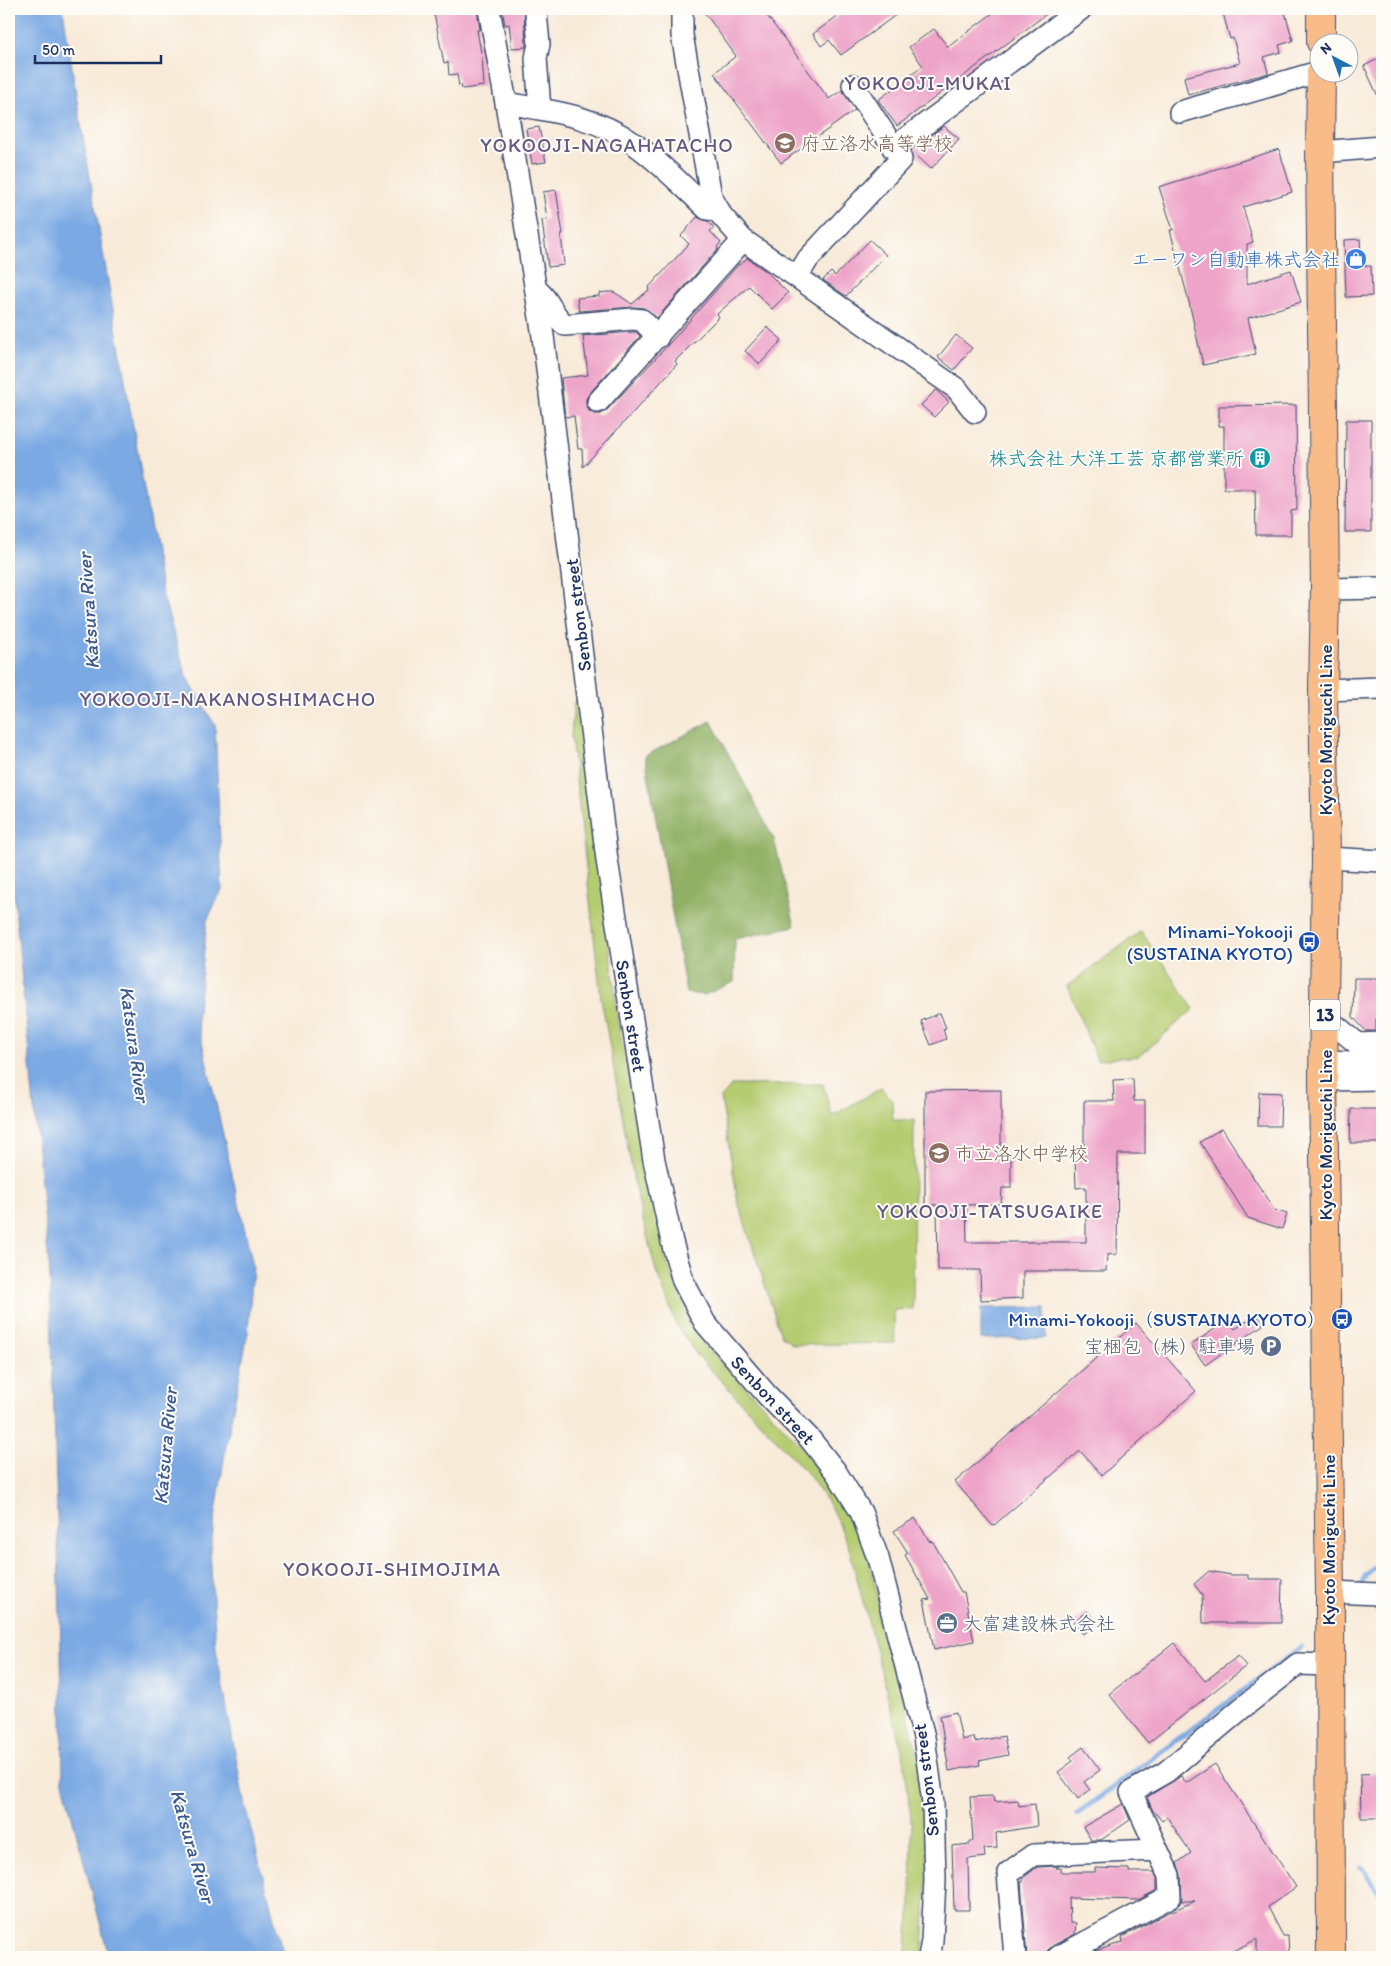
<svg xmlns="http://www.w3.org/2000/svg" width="1391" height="1966" viewBox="0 0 1391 1966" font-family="Itim,'Klee One',sans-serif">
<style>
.green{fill:#b6cc71;stroke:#687e68}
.forest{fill:#90b063;stroke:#567060}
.water{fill:#7aa9e4;stroke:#4a6ca1}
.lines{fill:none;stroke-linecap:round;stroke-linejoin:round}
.stream{stroke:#7aa9e4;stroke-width:5}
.building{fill:#eea4c9}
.minor-casing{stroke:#3c4b70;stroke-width:24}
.major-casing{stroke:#3c4b70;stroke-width:30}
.minor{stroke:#fff;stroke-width:21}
.major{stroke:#f9bc89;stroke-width:28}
.labels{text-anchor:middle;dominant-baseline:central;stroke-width:4;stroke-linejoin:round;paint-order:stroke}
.shield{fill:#fdfcf7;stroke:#5f6c8c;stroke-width:1}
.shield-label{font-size:18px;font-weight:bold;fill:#1b2f5e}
.education-label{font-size:19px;fill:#785e54;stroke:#fdfcf7;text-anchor:start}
.shop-label{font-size:19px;fill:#366cbe;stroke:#fdfcf7;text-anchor:end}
.culture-label{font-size:19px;fill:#0d838f;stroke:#fdfcf7;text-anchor:end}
.street-label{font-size:19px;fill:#1b2f5e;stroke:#fdfcf7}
.transit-label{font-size:19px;fill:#164399;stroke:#fdfcf7;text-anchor:end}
.service-label{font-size:19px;fill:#4e5e75;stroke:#fdfcf7;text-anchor:end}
.neighbourhood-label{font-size:20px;letter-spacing:1px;fill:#655883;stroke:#fdfcf7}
.water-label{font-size:20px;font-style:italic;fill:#3c5a8d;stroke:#fdfcf7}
</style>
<rect width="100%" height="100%" fill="#fdfcf7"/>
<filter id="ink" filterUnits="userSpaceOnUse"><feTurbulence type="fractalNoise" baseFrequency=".02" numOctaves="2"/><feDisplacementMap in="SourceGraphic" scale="10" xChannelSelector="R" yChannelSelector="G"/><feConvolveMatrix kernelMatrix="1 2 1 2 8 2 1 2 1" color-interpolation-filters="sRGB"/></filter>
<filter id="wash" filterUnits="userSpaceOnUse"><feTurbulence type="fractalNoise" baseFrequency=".0096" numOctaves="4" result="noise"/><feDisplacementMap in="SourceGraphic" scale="20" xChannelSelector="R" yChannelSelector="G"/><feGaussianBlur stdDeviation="1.12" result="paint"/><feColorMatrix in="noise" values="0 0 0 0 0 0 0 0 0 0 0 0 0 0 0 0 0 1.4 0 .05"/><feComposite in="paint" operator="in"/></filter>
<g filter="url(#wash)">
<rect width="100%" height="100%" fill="#f8ead8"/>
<path class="green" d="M579,697l41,335 48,234 22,51 14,27 93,97 36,44 31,57 56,220 9,65 -6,130h-18l6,-50 1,-79 -8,-69 -55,-211 -14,-34 -26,-39 -113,-121 -19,-28 -21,-55 -20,-79 -35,-194 -30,-263 3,-33z
M1141,931l53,78 -55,47 -42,4 -30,-74z
M823,1084l9,32 49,-28 11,12 1,20h21l-1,189 -19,1 1,33 -102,2 -12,-10 -43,-133 -17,-104 11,-13z"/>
<path class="forest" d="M711,721l63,118 21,87 -60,13 -1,43 -30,13 -18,-2 -41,-237z"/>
<path class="water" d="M9,9h54l16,105 83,479 25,85 28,47 7,165 -15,30 -10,100 56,246 -5,66 -22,114 -16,105 6,98 29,158 39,150h-175l-46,-175 -2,-133 -11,-372 -41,-435z
M1046,1307v31l-65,1v-31z"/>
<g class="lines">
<path class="stream" d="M1360,1587l6,-12 16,-15
M1077,1814l225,-167
M1361,1867l21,30"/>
</g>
<g id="blocks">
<path class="building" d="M433,9h44l3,21h-3l5,28 2,28 -22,3 -1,-4 -2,1 -2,-12 -8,1 -1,-13 -4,1z
M502,9h22l2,38 -14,1 -3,-24 -4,1z
M702,9h60l67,90 13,-9 13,20 -74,53 -67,-90 22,-17z
M847,9h57l-63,46 -12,-15 -8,6 -8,-12z
M998,9h55l-156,117 -19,-26 45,-34 -14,-19 25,-18 14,18z
M1226,9h58l9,32 -14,4 2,7 -17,5 4,16 -80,22 -4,-18 56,-14 -7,-25 -3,1 -7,-26 4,-1z
M1382,57v48l-18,-39z
M944,126l15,13 -28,30 -20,-19z
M539,127l7,35 -14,2 -6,-35z
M1279,149l13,43 -49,15 10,35 -6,2v40l44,-14 10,32 -53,16 8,36 -53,11 -14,-63 -19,-72h3l-14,-43z
M556,190l7,44h-2l3,31 -16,2 -6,-47 5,-1 -4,-27z
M697,217l12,5 5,6 -4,3 11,12 -4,4 1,2 -61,69 -13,-10 -10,-1 -55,4 -2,-13 22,-2v-3l8,-1h7l18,12 17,-14 -1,-2 41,-44 -8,-8z
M1360,239l1,15h4v12h6l1,30 -26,1 -2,-57z
M870,240l16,15 -40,41 -23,-16 8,-8 4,4z
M747,258l20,14 21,21 -16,16 -23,-23 -32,28 2,3 -44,44 2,3 -7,8 -87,95 -1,-18h-4l-4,-33 -9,1 -4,-39 27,-3 -5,-39 50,-4h3l4,4 -51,58 -3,5v6l3,6 6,3h6l6,-4 60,-64 72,-82h2z
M767,327l15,13 -22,24 -15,-13z
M956,335l16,13 -18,22 -16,-13z
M936,390l13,12 -15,15 -13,-12z
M1296,405l1,105 -6,1v24h-35l-1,-46h-31v-63h-5v-20z
M1346,420h25v112h-26z
M1354,978h28v41h-6v12h-10l-13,-14z
M940,1013l6,15 -3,1 3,10 -15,6 -10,-24z
M1133,1079l1,22h11v53h-27l-1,100 -10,1 -1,16h-83v27l-42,2 -1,-30h-42l-1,-65h-12v-114l76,-1v69h10v29h-9l-1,16 -35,1 1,37h119v-55l-10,1 -1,-30h9v-57h30l-1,-21z
M1259,1092l22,1 -1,33h-22z
M1351,1109h31v34h-32z
M1222,1128l52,82 13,4 -5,15 -34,-11 -48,-76z
M1257,1315l6,10 -58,40 -14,-20 37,-25 7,9z
M1136,1323l60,68 -94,84 -22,-24 -87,75 -38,-44z
M915,1518l15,24 2,-2 29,52h3l10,49 -40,9 -10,-50 6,-1 -25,-44 3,-2 -14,-22z
M1209,1571l22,4h17v4h34l-1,44h-78l-1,-28 -8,-11z
M1087,1611l9,12 -13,11 -10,-12z
M1174,1643l31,38 33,-25 8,10 -98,77 -39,-49z
M956,1712l6,28 12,-3 1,5 29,-6 4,19 -29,6 1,4 -31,6 -9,-55z
M1083,1747l17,23 -16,12 6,8 -12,9 -20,-27 15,-11 -3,-4z
M1215,1764l81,123 -28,20 15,29h5l1,21h-32v-18l-36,18h-136l11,-6 27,-9 -1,-5 43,-23 30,-13h-13l-1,-27 -4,-11 14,-10 -24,-36 -5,4 -10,-12 -5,-12 34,-21 5,7z
M1382,1773v45h-21l-1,-44z
M993,1796l1,6 24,-2 1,6 16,-2 2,22 -41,7 1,15 -13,1 1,8 -17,2 1,51h-15l-2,-64 18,-2v-3h3l-3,-44z
M1123,1804l7,16 -29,20h-10l-8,-13z
M1059,1866l-3,2h5v4h34v-4l34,1v3h25l3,6v12l-19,10 -69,-2 1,25h6l-1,11 -23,12 -5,5 -1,6h-19l-6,-75h2v-4l14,-11z"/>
</g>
</g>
<g filter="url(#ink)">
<use href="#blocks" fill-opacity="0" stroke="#3c4b70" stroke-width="1"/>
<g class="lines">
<g class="minor-casing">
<path id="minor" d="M489,9l17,94 37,233 64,524 47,300 18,82 11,39 22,42 62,72 43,44 26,33 25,40 17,46 46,179 9,66 2,77 -3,61 -3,16
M682,9v26l29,161 10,19 22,25 54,37 160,112 18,23
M536,13l3,31 -3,14 4,51
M506,103c44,8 90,13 127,40 25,17 52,45 74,66l12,1
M1180,112l138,-40
M893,148l188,-139
M1320,152l62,-5
M797,277l11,-18 93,-100 -48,-74
M538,291c13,11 14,24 27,34l68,-6 9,1 16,17
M598,402l145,-162
M1325,589l57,-1
M1323,690l59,-2
M1326,858l56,3
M1325,1017l33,27 24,-1
M1324,1061l58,2
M1323,1080l59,-1
M1330,1592l49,2 3,4
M1015,1957l-7,-84 25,-18 124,-5
M1058,1957l112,-60 -1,-22 -38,-83 35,-20 76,-64 56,-44 31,1"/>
</g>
<g class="major-casing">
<path id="major" d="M1321,9v33
M1321,72l-1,80 5,437 -2,101 3,168 -3,222 7,512 1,365"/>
</g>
<use href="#minor" class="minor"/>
<use href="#major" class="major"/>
</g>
</g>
<defs>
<g id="school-disc" transform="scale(1.125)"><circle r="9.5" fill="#8d6e63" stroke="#fdfcf7"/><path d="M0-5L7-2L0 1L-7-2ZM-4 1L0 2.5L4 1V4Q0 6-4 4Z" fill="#fff"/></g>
<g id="shop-disc" transform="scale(1.125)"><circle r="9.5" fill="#3f7fe0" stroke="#fdfcf7"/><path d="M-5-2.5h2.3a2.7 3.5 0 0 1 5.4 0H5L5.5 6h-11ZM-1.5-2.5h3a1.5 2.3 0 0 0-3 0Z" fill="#fff"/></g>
<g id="building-disc" transform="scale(1.125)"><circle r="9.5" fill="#0f9aa8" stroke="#fdfcf7"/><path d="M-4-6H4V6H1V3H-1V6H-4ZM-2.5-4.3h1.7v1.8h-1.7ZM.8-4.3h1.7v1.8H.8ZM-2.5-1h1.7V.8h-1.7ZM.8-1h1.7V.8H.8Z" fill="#fff"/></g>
<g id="bus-disc" transform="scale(1.125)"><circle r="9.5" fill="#1a4fb4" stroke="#fdfcf7"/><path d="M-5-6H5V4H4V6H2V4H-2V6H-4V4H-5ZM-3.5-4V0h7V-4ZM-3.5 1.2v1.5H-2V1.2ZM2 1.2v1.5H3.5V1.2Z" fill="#fff"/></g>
<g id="parking-disc" transform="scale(1.125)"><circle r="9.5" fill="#5c6f8a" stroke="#fdfcf7"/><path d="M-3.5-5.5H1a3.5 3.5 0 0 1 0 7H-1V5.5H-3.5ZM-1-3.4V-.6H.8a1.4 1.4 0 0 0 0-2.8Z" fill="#fff"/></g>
<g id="office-disc" transform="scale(1.125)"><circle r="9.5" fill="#5c6f8a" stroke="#fdfcf7"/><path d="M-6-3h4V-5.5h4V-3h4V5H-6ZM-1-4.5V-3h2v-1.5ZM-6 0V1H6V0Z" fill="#fff"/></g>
</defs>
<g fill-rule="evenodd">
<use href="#school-disc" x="785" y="143"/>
<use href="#shop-disc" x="1356" y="259"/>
<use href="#building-disc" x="1260" y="458"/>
<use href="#bus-disc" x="1309" y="942"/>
<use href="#school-disc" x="939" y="1153"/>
<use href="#bus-disc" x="1342" y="1319"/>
<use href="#parking-disc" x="1271" y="1346"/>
<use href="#office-disc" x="947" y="1623"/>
</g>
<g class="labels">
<rect class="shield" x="1310" y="999.5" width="30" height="31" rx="4"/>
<g class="shield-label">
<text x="1325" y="1015">13</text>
</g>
<g class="education-label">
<text x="801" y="143">府立洛水高等学校</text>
<text x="955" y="1153">市立洛水中学校</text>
</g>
<g class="shop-label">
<text x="1340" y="259">エーワン自動車株式会社</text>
</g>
<g class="culture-label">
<text x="1244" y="458">株式会社 大洋工芸 京都営業所</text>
</g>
<g class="street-label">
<text transform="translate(578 615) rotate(-97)">Senbon street</text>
<text transform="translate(1325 730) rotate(-90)">Kyoto Moriguchi Line</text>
<text transform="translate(631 1016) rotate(81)">Senbon street</text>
<text transform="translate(1325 1135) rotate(-90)">Kyoto Moriguchi Line</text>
<text transform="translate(773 1400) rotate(47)">Senbon street</text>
<text transform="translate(1328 1540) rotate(-90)">Kyoto Moriguchi Line</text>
<text transform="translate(926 1780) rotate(-97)">Senbon street</text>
</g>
<g class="transit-label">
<text x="1293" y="931">Minami-Yokooji<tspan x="1293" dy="22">(SUSTAINA KYOTO)</tspan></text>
<text x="1326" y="1319">Minami-Yokooji（SUSTAINA KYOTO）</text>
</g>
<g class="service-label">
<text x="1255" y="1346">宝梱包（株）駐車場</text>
<text x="963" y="1623" text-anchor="start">大富建設株式会社</text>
</g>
<g class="neighbourhood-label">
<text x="928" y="83">YOKOOJI-MUKAI</text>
<text x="607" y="145">YOKOOJI-NAGAHATACHO</text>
<text x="228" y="699">YOKOOJI-NAKANOSHIMACHO</text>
<text x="990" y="1211">YOKOOJI-TATSUGAIKE</text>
<text x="392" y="1569">YOKOOJI-SHIMOJIMA</text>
</g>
<g class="water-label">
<text transform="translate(88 611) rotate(-94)">Katsura River</text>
<text transform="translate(135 1044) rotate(82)">Katsura River</text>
<text transform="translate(165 1446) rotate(-85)">Katsura River</text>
<text transform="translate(193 1846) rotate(74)">Katsura River</text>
</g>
</g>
<rect width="1391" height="1966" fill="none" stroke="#fdfcf7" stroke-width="30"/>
<g transform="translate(1334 58) rotate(319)"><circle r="24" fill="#fdfcf7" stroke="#a3aaba"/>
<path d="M0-4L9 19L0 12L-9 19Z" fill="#1f6fb2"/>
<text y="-8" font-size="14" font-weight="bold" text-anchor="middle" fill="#1b2f5e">N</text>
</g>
<path d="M35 55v8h126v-8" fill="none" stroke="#1b2f5e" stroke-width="2.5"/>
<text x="42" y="55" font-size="15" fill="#1b2f5e" stroke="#fdfcf7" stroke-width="4" paint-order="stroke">50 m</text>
</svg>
